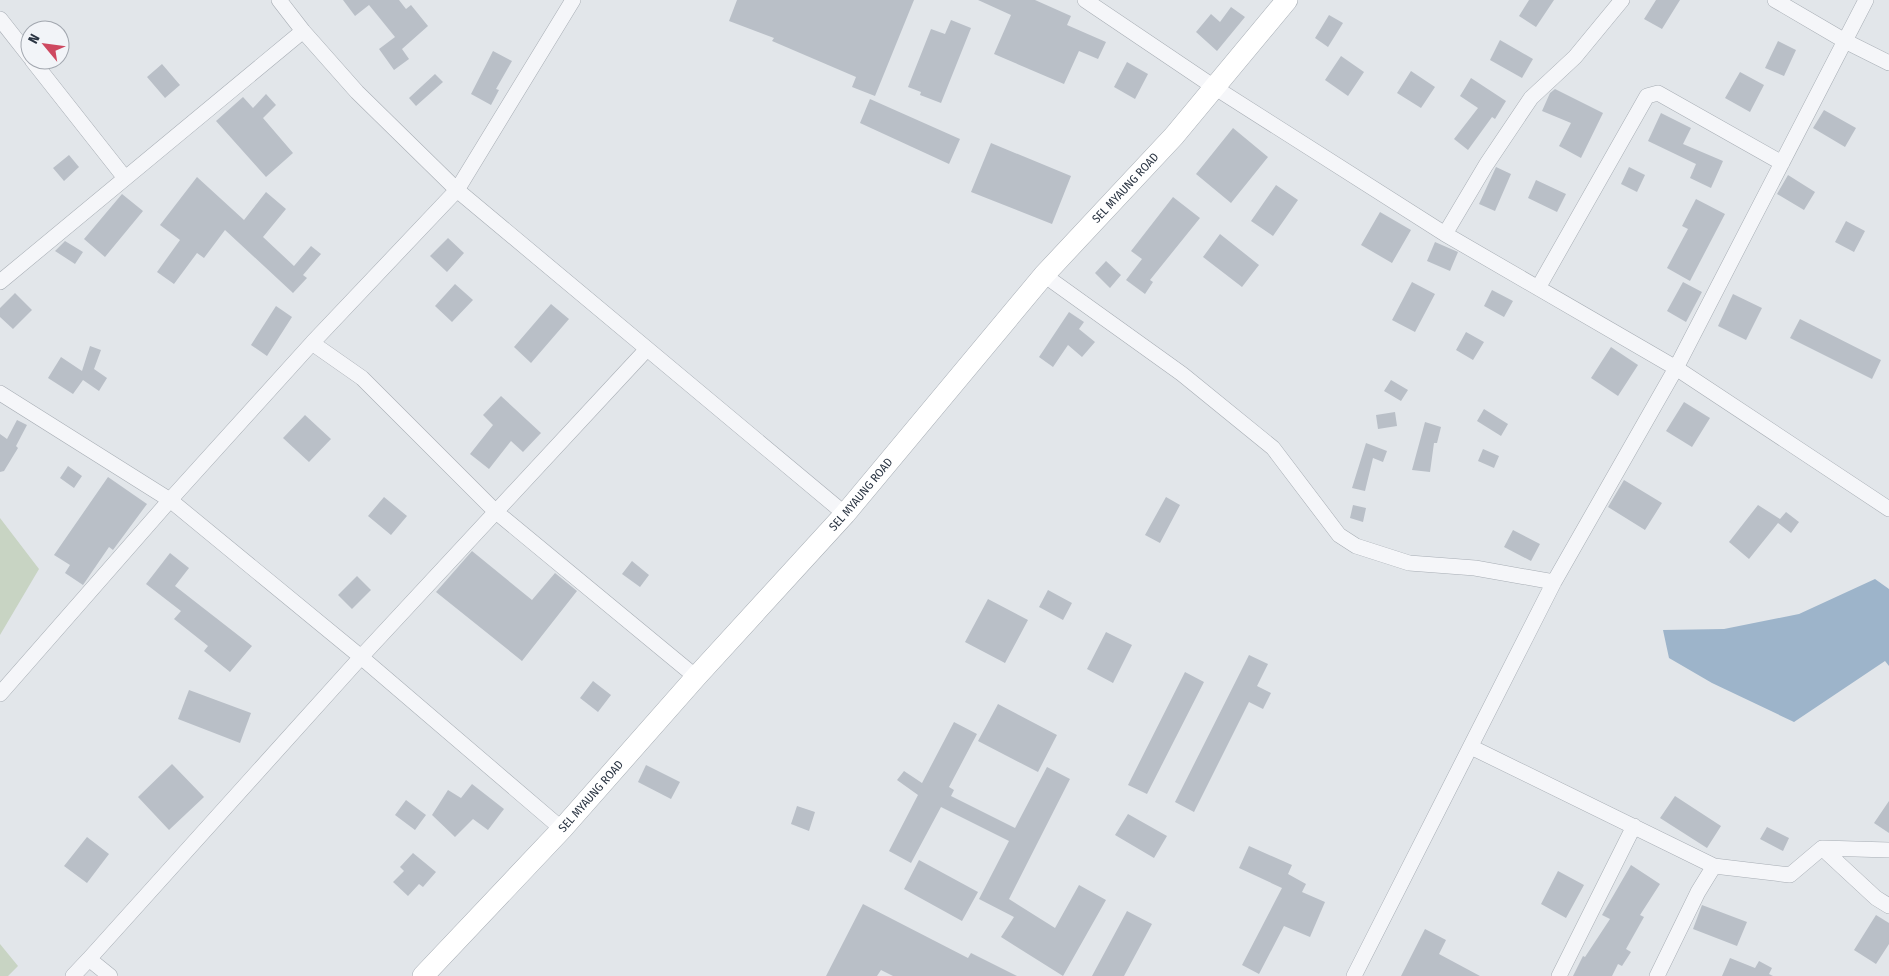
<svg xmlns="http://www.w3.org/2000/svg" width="1889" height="976" viewBox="0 0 1889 976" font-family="'Fira Sans Condensed',sans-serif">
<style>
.green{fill:#c8d4c3}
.water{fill:#9db4ca}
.building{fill:#b9bfc7}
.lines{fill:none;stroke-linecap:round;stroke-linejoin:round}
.street-casing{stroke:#a7adb4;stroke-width:16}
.secondary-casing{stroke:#a7adb4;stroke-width:22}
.street{stroke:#f5f6f9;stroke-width:15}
.secondary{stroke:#fff;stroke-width:21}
.labels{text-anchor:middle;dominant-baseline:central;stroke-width:5;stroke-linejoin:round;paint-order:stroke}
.street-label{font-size:12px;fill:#2a3442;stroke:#f2f4f8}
</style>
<rect width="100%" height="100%" fill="#e2e6ea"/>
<path class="green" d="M0,518l39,51 -39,66z
M0,944l18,22 -10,10h-8z"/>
<path class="water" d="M1875,579l14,10v77l-4,-5 -91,61 -82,-39 -43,-25 -6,-28 61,-1 75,-15z"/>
<path class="building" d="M343,0h56l7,9 5,-4 17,21 -26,23 7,10 -15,11 -15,-21 16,-12 -26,-32 -14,11z
M737,0h177l-39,96 -23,-9 4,-10 -84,-36 2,-3 -45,-17z
M978,0h57l36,16 -4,9 39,17 -8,17 -19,-8 -15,33 -70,-30 17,-39z
M1529,0h25l-18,27 -17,-11z
M1656,0h24l-18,29 -18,-10z
M1231,7l14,10 -28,34 -21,-19 15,-18 9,8z
M1329,15l14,8 -15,24 -13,-9z
M951,20l20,8 -30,75 -21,-8 1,-3 -13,-5 23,-58 14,5z
M1500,40l33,19 -11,19 -32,-18z
M1778,41l18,9 -12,26 -19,-8z
M493,51l19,10 -16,28 3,1 -8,15 -20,-11z
M1341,56l23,16 -16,24 -23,-16z
M1127,62l21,12 -13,25 -21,-12z
M162,64l18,21 -15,13 -18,-21z
M1411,71l24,16 -14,21 -24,-15z
M1740,72l24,13 -14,27 -25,-14z
M435,74l8,8 -27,24 -7,-8z
M1471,78l35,23 -11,18 -3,-2 -24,33 -14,-11 24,-31 -18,-12z
M1555,89l48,24 -22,45 -22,-12 12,-23 -29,-12 8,-18z
M266,94l10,11 -13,13 30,35 -27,24 -50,-56 27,-24 10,11z
M870,99l90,40 -11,25 -89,-41z
M1824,110l32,18 -11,19 -32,-19z
M1661,113l30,15 -8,16 40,17 -12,27 -21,-10 6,-14 -48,-23z
M1233,128l35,29 -37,46 -35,-29z
M991,143l80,33 -19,48 -81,-32z
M69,155l10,12 -15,14 -11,-13z
M1496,167l15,7 -16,37 -16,-7z
M1629,167l16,8 -8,17 -16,-8z
M1788,175l27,17 -11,18 -27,-16z
M197,177l47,43 22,-28 20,17 -23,28 31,29 17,-20 10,8 -18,21 4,3 -14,15 -68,-63 -21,28 -7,-5 -23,31 -17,-12 23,-32 -20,-15z
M1536,180l30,14 -9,18 -29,-14z
M1276,185l22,15 -25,36 -22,-15z
M122,194l21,17 -38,46 -21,-18z
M1173,197l27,21 -50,62 3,2 -8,12 -19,-14 16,-21 -11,-8z
M1696,199l29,15 -35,67 -23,-13 21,-39 -6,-3z
M1380,212l31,18 -19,33 -31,-18z
M1846,221l19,10 -11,21 -19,-10z
M1220,234l39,31 -17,22 -39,-30z
M448,238l16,15 -17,19 -17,-16z
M65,241l18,11 -8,12 -20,-13z
M1435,242l23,10 -8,19 -23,-10z
M1106,261l15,14 -11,13 -15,-15z
M1412,282l23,12 -20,38 -23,-12z
M1683,282l19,10 -16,30 -19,-11z
M455,284l18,16 -21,22 -17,-16z
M1492,290l21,11 -9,16 -20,-11z
M15,293l17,17 -19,19 -13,-12v-9z
M1733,294l29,14 -16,32 -28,-14z
M551,304l18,15 -38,44 -17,-16z
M276,306l16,11 -25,39 -16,-11z
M1069,312l15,10 -5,7 16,13 -13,15 -14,-12 -15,22 -14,-10z
M1800,319l81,41 -9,19 -82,-41z
M1466,332l18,10 -11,18 -17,-10z
M90,346l11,4 -7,19 13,9 -8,13 -16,-11 -10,14 -25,-16 13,-21 21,14z
M1611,347l27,18 -20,31 -27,-18z
M1391,380l17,10 -7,11 -17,-10z
M501,396l40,37 -18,19 -12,-11 -22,28 -19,-15 23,-29 -10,-10z
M1684,402l26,16 -18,29 -26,-16z
M1484,409l24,15 -7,12 -24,-15z
M1395,412l2,14 -19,3 -2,-14z
M305,415l26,24 -22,23 -26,-24z
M17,420l10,5 -11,21 2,2 -14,23 -4,1v-38l7,5z
M1425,422l16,5 -4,16h-3l-4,29 -18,-2z
M1366,443l21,8 -4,11 -10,-4 -8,33 -13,-3z
M1483,449l16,7 -5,12 -16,-7z
M68,466l14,10 -8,12 -14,-10z
M108,477l39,27 -34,46 -4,-3 -26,38 -18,-12 5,-8 -16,-10z
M1624,480l38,23 -17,27 -37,-23z
M384,497l23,19 -16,19 -23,-19z
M1166,497l14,8 -20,38 -15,-8z
M1353,505l13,3 -3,14 -13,-4z
M1758,505l22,14 6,-7 13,10 -8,11 -13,-10 -29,36 -20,-17z
M1513,530l27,14 -9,17 -27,-14z
M472,551l60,49 23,-27 22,18 -55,70 -86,-69z
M170,553l19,15 -14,18 77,60 -22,26 -26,-21 4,-5 -34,-27 7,-8 -35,-27z
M632,561l17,14 -9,12 -18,-13z
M357,576l14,14 -19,19 -14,-14z
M1048,590l24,13 -9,17 -24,-13z
M988,599l40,21 -23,43 -40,-21z
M1106,632l26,13 -19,38 -26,-14z
M1249,655l19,9 -11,22 14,7 -8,16 -14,-7 -55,110 -19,-10z
M1185,672l19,10 -57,112 -19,-9z
M593,681l18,14 -13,17 -18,-14z
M189,690l62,23 -11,30 -62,-24z
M998,704l59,31 -19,37 -60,-31z
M954,722l23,12 -28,53 5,3 -3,6 64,32 32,-61 23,12 -61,120 46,29 24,-43 27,15 -43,76 -62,-39 13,-20 -35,-18 30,-58 -68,-34 -30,56 -22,-12 29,-56 -21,-15 7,-9 18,12z
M172,764l32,33 -35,33 -31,-33z
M646,765l34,17 -9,17 -33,-17z
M472,784l32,25 -16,21 -15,-11 -18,18 -23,-22 16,-25 13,8z
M1675,796l46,30 -14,22 -47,-30z
M406,800l20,15 -11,15 -20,-15z
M1889,801v32l-15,-10z
M797,806l18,6 -6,19 -18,-7z
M1128,814l39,22 -13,22 -39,-23z
M1767,827l22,11 -6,13 -23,-12z
M87,837l22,17 -22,29 -23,-17z
M1249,846l43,19 -4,9 18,10 -4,8 23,10 -15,35 -26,-11 -25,48 -17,-9 40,-77 -43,-20z
M413,853l23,19 -13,15 -4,-3 -11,12 -15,-14 11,-11 -4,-4z
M919,860l59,32 -16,29 -58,-32z
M1631,865l29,19 -20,31 4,2 -18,32 5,3 -9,14 -4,-2 -6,12h-39l10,-20 2,1 25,-38 -8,-4z
M1558,871l26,14 -18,33 -25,-14z
M863,904l105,54 3,-5 46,23h-124l-12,-6 -4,6h-51z
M1702,905l45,17 -10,24 -44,-17z
M1127,911l25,13 -28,52h-32z
M1876,915l13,8v21l-13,20 -22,-14z
M1425,929l21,11 -7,14 41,22h-79z
M1730,958l25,10 4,-7 13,7 -3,6 4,2h-51z"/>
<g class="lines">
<g class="street-casing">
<path id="street" d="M279,0l24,31 54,61 100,98 388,324
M1085,0l129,87 231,147 231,134 213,141
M1775,0l70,41 44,22
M0,19l30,38
M32,60l93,118
M1445,234l41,-69 45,-67 44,-41 47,-57
M1044,275l138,99 91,74 66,87 17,11 53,17 66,5 79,14
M0,282l303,-251
M1538,288l109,-192 11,-3 124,70
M312,343l50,35 133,133 201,166
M0,393l170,107 191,157 201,172
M0,694l170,-194 142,-157 145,-153 116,-190
M1471,747l243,119 76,9 32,-27 54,50 13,8
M1822,848l67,2
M73,976l16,-17
M110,976l-21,-17 272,-302 286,-308
M1354,976l200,-394 122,-214 190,-368
M1559,976l75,-150
M1657,976l41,-84 16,-26"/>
</g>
<g class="secondary-casing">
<g id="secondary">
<path id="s1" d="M423,976l139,-147 134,-152 149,-163 199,-239 130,-139 113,-136"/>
</g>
</g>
<use href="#street" class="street"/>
<use href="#secondary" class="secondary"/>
</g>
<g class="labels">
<g class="street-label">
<text stroke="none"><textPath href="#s1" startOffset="1056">SEL MYAUNG ROAD</textPath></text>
<text stroke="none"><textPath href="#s1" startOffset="651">SEL MYAUNG ROAD</textPath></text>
<text stroke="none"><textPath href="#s1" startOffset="246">SEL MYAUNG ROAD</textPath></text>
</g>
</g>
<g transform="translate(45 45) rotate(299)"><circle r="24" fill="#f2f4f8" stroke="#a2a7af"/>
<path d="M0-4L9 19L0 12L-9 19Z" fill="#ce4860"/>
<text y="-8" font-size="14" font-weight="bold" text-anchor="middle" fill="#2a3442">N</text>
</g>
</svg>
